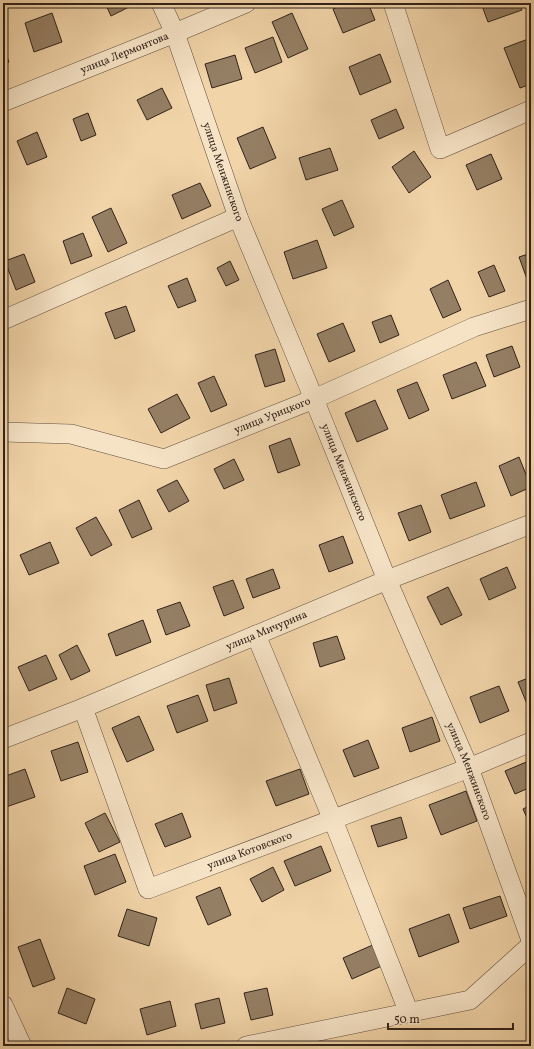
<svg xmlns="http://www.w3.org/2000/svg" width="534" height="1049" viewBox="0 0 534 1049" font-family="Vollkorn,serif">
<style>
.building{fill:#957f64;stroke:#32221a}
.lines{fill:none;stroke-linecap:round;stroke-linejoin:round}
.minor-casing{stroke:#624e3e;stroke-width:20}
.minor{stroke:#f6e3c6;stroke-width:19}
.labels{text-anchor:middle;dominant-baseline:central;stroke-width:3;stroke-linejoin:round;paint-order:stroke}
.street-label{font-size:11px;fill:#32221a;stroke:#f6e3c6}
</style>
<rect width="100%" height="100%" fill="#f1d4a8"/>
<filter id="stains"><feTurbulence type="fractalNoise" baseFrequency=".005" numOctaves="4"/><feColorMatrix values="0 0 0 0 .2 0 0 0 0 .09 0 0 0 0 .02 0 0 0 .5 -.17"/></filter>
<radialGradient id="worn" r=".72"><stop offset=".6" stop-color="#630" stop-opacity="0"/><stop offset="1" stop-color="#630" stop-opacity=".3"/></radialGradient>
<path class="building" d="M105,3h27l1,2 -22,11z
M346,3h22l7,17 -32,13 -10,-24z
M481,3h38l3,7 -34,12z
M52,13l10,29 -28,10 -9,-29z
M292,13l16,36 -20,9 -16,-36z
M273,37l9,25 -27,11 -10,-25z
M531,38v46l-11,4 -16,-40z
M3,46l6,16 -6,2z
M380,54l11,28 -31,13 -11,-28z
M235,55l7,24 -30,9 -7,-24z
M162,88l10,20 -25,12 -10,-20z
M396,109l8,19 -25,11 -8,-19z
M88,113l8,22 -15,6 -8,-22z
M263,127l13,31 -26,11 -13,-31z
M37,132l10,25 -20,8 -10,-24z
M330,148l8,22 -32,10 -7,-22z
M414,151l17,26 -22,16 -17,-26z
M491,154l11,25 -25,11 -11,-25z
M200,183l11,23 -29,13 -10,-24z
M342,200l12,27 -20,9 -12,-27z
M111,208l16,35 -19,9 -16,-35z
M83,233l9,23 -21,8 -8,-23z
M317,240l10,28 -34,11 -9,-27z
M531,253v24l-4,2 -8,-22z
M24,254l11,28 -19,8 -11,-29z
M230,261l9,19 -13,6 -9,-18z
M494,265l11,26 -16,6 -11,-25z
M187,278l9,23 -18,7 -10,-22z
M448,280l13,30 -18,8 -13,-29z
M126,306l9,25 -20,8 -10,-26z
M391,315l8,20 -19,8 -8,-21z
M343,323l12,28 -26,11 -12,-28z
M512,346l8,21 -26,10 -8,-22z
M275,349l10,32 -20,6 -10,-32z
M476,362l10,24 -34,13 -9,-24z
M214,376l13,29 -16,7 -13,-29z
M417,382l12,28 -20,9 -12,-29z
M177,394l13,24 -29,15 -13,-24z
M375,400l13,29 -31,13 -12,-29z
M290,438l10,27 -22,8 -9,-27z
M519,457l12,30 -20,9 -12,-30z
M234,459l10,21 -20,9 -10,-20z
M177,480l12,21 -20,11 -12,-22z
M476,482l9,24 -35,13 -9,-24z
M139,500l13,29 -20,9 -13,-28z
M421,505l10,27 -22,9 -11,-28z
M96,517l16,28 -21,11 -15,-28z
M343,536l10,27 -24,9 -10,-27z
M50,542l9,21 -30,12 -9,-20z
M507,567l9,21 -27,12 -9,-21z
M273,569l7,19 -27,10 -7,-19z
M233,580l11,28 -20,8 -11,-29z
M448,587l14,28 -21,10 -14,-28z
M180,602l10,24 -24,9 -9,-25z
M143,620l8,22 -35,14 -8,-22z
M337,636l8,23 -25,8 -7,-24z
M77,645l13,26 -19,9 -12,-25z
M46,655l11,24 -28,12 -11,-24z
M531,677v32h-2l-11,-27z
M229,678l8,25 -23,8 -8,-26z
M499,686l10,25 -29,12 -10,-26z
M198,695l10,26 -31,12 -10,-27z
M139,716l15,34 -27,12 -15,-34z
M432,717l8,24 -30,11 -8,-24z
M368,740l11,28 -25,9 -11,-27z
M78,742l10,30 -27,9 -10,-30z
M531,760v27l-16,7 -10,-23z
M25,769l10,28 -32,11v-31z
M300,769l9,25 -33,12 -10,-25z
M466,791l11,30 -36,14 -12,-30z
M531,805v22l-8,-18z
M105,813l15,29 -21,10 -14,-29z
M182,813l9,24 -26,10 -10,-23z
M401,817l6,21 -29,9 -7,-21z
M321,846l10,25 -36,15 -11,-25z
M115,854l11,28 -31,13 -11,-29z
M273,867l11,23 -22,12 -12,-23z
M220,887l11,28 -23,10 -12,-28z
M500,896l7,20 -37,13 -7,-21z
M127,909l30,9 -8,28 -31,-10z
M449,914l10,28 -40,15 -10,-28z
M40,939l15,40 -22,8 -15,-40z
M375,944l9,21 -32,14 -9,-21z
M67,988l28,11 -9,25 -28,-11z
M267,988l6,27 -22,5 -7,-27z
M219,998l6,25 -24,6 -6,-25z
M170,1001l6,25 -29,9 -7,-26z"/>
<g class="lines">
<g class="minor-casing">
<g id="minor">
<path id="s1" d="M161,3l14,30 63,184 76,182 73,181 82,188 62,172"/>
<path d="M393,3l47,146 91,-39"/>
<path id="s2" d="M3,102l172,-69 71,-30"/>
<path d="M3,320l235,-103"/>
<path id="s3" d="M3,432l68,2 93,25 150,-60 160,-72 57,-18"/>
<path d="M256,635l77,185 76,193"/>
<path id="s4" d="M83,708l65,181 321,-121 62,-26"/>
<path id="s5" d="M3,739l80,-31 304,-128 144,-56"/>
<path d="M3,1005l19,41"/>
<path d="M246,1046l224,-46 61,-55"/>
</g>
</g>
<use href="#minor" class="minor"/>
</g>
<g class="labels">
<g class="street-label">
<text stroke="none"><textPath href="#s2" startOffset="131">улица Лермонтова</textPath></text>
<text stroke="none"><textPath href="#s1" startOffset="180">улица Менжинского</textPath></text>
<text stroke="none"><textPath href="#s3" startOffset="281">улица Урицкого</textPath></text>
<text stroke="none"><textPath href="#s1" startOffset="504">улица Менжинского</textPath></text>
<text stroke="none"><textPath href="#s5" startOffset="285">улица Мичурина</textPath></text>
<text stroke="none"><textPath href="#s1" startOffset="828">улица Менжинского</textPath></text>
<text stroke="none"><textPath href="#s4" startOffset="301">улица Котовского</textPath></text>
</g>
</g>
<rect width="534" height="1049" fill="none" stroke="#f1d4a8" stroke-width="16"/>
<rect x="4" y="4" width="526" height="1041" fill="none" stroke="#32221a" stroke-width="2"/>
<rect x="8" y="8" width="518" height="1033" fill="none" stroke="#32221a"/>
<path d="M388 1023v6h125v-6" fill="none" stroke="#32221a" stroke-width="2"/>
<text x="394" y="1023" font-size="12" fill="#32221a" stroke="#f6e3c6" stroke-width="3" paint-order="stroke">50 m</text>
<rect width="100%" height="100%" filter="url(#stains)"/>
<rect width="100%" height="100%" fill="url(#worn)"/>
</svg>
